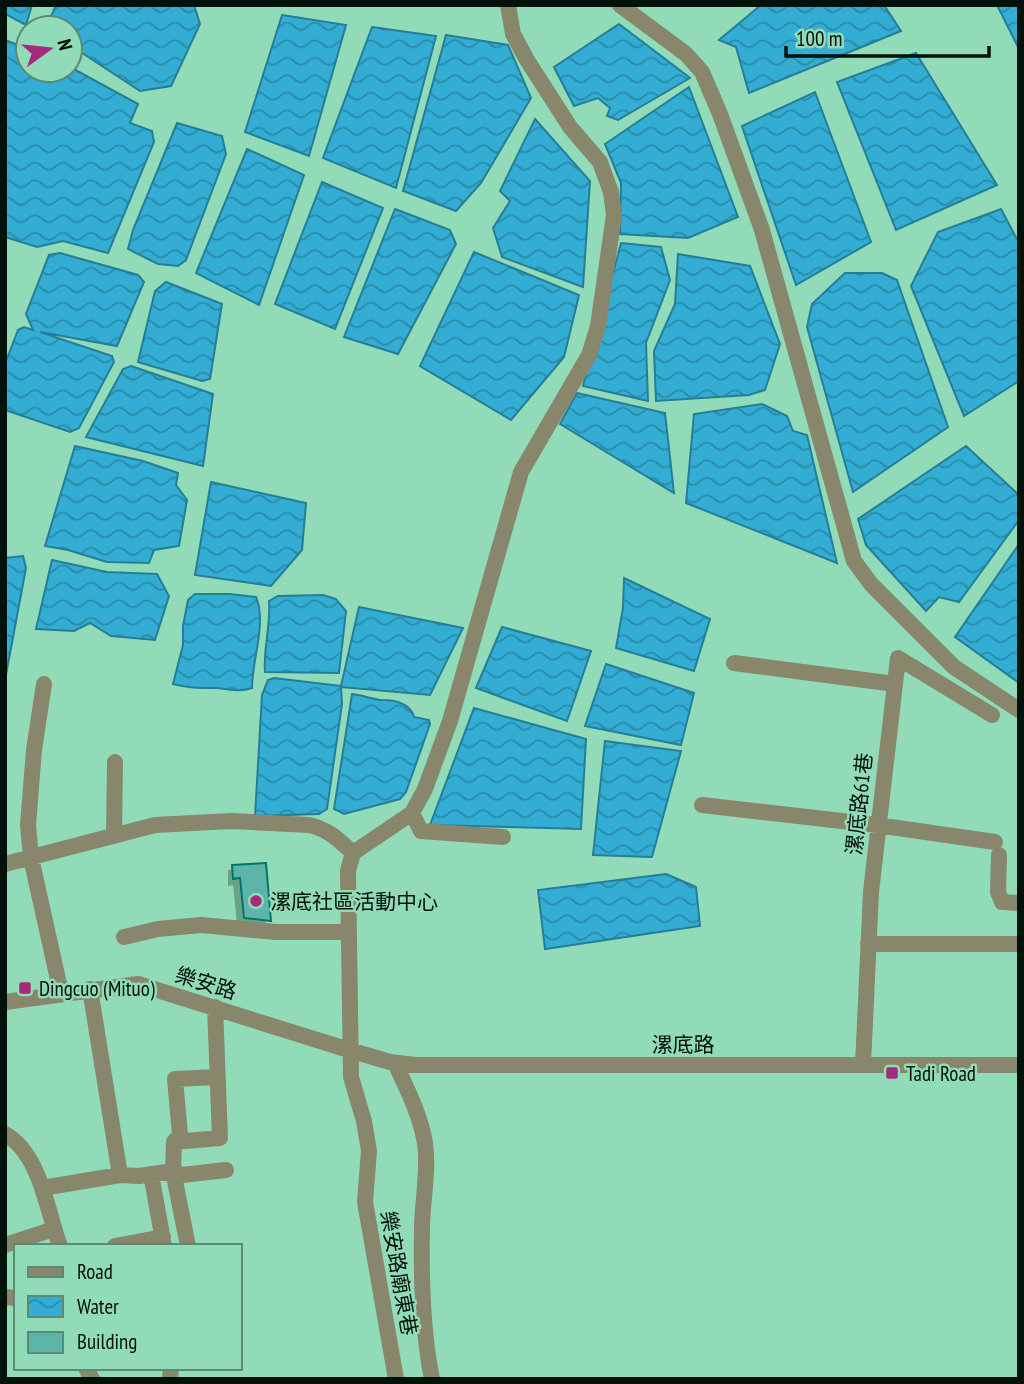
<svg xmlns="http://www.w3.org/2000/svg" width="1024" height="1384" viewBox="0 0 1024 1384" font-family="'PT Sans Narrow','Noto Sans TC',sans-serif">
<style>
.water{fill:url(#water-waves);stroke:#247e96;stroke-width:2}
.building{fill:#5cb5a8;stroke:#067469;stroke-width:2;filter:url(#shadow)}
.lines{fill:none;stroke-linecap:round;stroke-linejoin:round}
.minor{stroke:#89876b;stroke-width:16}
.poi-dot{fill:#a52a7e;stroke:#92dbb9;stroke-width:2.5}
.labels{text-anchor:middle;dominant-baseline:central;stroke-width:5;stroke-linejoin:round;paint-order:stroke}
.street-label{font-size:21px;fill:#001209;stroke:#92dbb9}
.poi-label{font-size:21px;fill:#001209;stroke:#92dbb9;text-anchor:start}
</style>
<defs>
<pattern id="water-waves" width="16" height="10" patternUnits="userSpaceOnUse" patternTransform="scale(1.75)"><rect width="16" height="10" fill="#33add3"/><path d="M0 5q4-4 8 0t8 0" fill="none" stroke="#298ba9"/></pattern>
<filter id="shadow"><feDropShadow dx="-6" dy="6" stdDeviation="0" flood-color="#0004"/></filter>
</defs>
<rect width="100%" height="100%" fill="#92dbb9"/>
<path class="water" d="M5,5h27l-6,20 -21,-11z
M56,5h138l6,19 -29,62 -31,5 -70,-46v-17h-24z
M761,5h123l17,26 -152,62 -13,-46 -17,-7z
M998,5h21v44l-22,-44z
M282,15l64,10 -37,131 -64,-24z
M619,24l71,54 -72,42 -11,-4 3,-8 -12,-10 -24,8 -20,-39z
M372,27l64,9 -40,152 -73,-30z
M446,35l62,10 23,53 -50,85 -25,28 -53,-20z
M5,40l23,9v21h42v-3l68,37 -8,19 22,8 2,11 -46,111 -45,-12 -26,6 -32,-10z
M916,53l81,132 -101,45 -59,-148z
M689,87l49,130 -50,21 -68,-4 1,-51 -16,-39z
M815,92l56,150 -75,43 -54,-159z
M535,119l55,62 -7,106 -81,-30 -9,-29 17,-27 -10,-10z
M177,123l45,13 4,18 -40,106 -8,6 -20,-2 -30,-15 5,-19z
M247,149l57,26 -45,130 -63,-32z
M322,182l61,26 -48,121 -60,-25z
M395,209l55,21 6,14 -58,110 -54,-17z
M1001,209l18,34v138l-55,35 -53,-130 27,-54z
M621,243l40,4 9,33 -24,63 2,58 -65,-15z
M474,252l105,43 -15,62 -53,63 -91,-54z
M60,253l78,22 6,7 -27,64 -77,-14 72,24 2,6 -35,66 -9,4 -65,-22v-46l13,-34 6,-3 9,3 -7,-16 23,-59z
M678,254l72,12 30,78 -15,46 -16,5 -93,6 -2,-50 21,-47z
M845,273h37l15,7 51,147 -95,65 -46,-165 5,-23z
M166,282l56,22 -12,75 -8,2 -64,-19 17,-71z
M131,366l82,28 -10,72 -117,-29 37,-68z
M577,393l88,20 9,80 -114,-69z
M762,404l25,12 6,15 14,4 30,128 -151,-60 8,-89z
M75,446l68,15 35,12 -2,12 11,15 -8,46 -25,4 -5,13 -42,-1 -39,-12 -23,-4z
M966,446l53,49v25l-60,82 -20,-5 -13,14 -60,-66 -8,-26z
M211,482l95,21 -4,47 -31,36 -76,-11z
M1019,544v139l-64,-46z
M23,556l3,12 -21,112v-122z
M52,560l55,12 50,2 12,22 -14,44 -44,-4 -21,-13 -16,8 -38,-2z
M624,578l86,41 -16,52 -78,-23 7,-40z
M195,594h35l26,3c11,26 -4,62 -4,91 -15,5 -24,0 -39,0 -15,0 -25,0 -40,-4l10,-39v-19l5,-26z
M323,595l13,4 10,12 -7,62 -74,-1c-2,-22 6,-47 4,-71l9,-5z
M359,607l104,21 -33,67 -89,-8 1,17 -15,105 -8,5 -64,2 7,-121 6,-15 6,-2 67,8z
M502,627l89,24 -24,70 -91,-33z
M606,664l88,29 -13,52 -96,-19z
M352,694c10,1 20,5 29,6 13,0 29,2 33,17l15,3 1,4 -24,68 -6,7 -56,15 -10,-5z
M474,708l112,31 -5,90 -151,-4z
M605,741l76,10 -29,106 -59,-2z
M666,874l30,13 4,39 -155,23 -7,-59z"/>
<path class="building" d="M266,863l5,58 -27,-3 -4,-40 -7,1 -1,-14z"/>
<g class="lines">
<path class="minor" d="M620,5l66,49 16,18 18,42 42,116 92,331 17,23 83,83 65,43
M734,663l161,21
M44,684l-10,66 -6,75 3,33 30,135
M702,805l175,20 118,17
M412,813l13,-24 25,-68 71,-249 68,-117 9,-29 16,-111 -3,-23 -11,-30 -30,-35 -43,-67 -14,-26 -5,-29
M114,836l1,-74
M999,855l-1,37 4,10 17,1
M5,864l150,-39 77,-4 77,4c19,4 30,15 44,28
M124,937l34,-8 43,-4 75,7h72
M868,944h151
M90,989l30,186
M5,1002l133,-18 211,66 41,12 25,3h604
M395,1063c12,26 25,51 30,80 4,29 -3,58 -3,86 -1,50 0,101 10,150
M863,1065l8,-173 27,-234 94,57
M5,1134c35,19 42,77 55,112
M174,1142l46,-4 -5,-131
M151,1174l13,72
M42,1188l78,-13 19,1 34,-5 9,4 44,-5
M5,1245l49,-16
M115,1246l48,-9
M188,1246l-15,-75 1,-29 6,-7 -5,-56 41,-2
M5,1297l11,1
M86,1368l6,11
M170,1379l1,-11
M396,1379l-31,-177 4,-51 -5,-30 -13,-44 -3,-206 5,-18 59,-40 9,18 82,6"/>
</g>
<g class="poi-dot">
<circle cx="256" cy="901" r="7"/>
<rect x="18" y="981" width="14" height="14" rx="3.5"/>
<rect x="885" y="1066" width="14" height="14" rx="3.5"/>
</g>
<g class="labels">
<g class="street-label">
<text transform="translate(859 804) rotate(-84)">漯底路61巷</text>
<text transform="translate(206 983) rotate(17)">樂安路</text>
<text x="683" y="1044">漯底路</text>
<text transform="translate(399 1273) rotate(80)">樂安路廟東巷</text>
</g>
<g class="poi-label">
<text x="270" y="901">漯底社區活動中心</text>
<text x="39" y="988">Dingcuo (Mituo)</text>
<text x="906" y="1073">Tadi Road</text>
</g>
</g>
<rect width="1024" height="1384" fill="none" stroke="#001209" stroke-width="14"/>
<rect x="14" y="1244" width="228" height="126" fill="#92dbb9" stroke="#588b73" stroke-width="2"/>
<rect x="28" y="1267" width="35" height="10" fill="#89876b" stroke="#588b73" stroke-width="2"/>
<text x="77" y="1279" font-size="21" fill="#001209">Road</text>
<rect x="28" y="1296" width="35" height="21" fill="url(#water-waves)" stroke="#588b73" stroke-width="2"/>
<text x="77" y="1314" font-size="21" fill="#001209">Water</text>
<rect x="28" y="1332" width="35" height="21" fill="#5cb5a8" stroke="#588b73" stroke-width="2"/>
<text x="77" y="1349" font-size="21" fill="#001209">Building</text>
<g transform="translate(49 49) rotate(75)"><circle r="33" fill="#92dbb9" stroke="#588b73" stroke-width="2"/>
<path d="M0-5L12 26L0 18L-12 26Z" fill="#a52a7e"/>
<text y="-10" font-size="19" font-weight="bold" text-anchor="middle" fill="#001209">N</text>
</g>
<path d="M786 46v10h203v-10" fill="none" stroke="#001209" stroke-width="3.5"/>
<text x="796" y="46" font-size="21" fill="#001209" stroke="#92dbb9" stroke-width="5" paint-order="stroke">100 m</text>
</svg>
